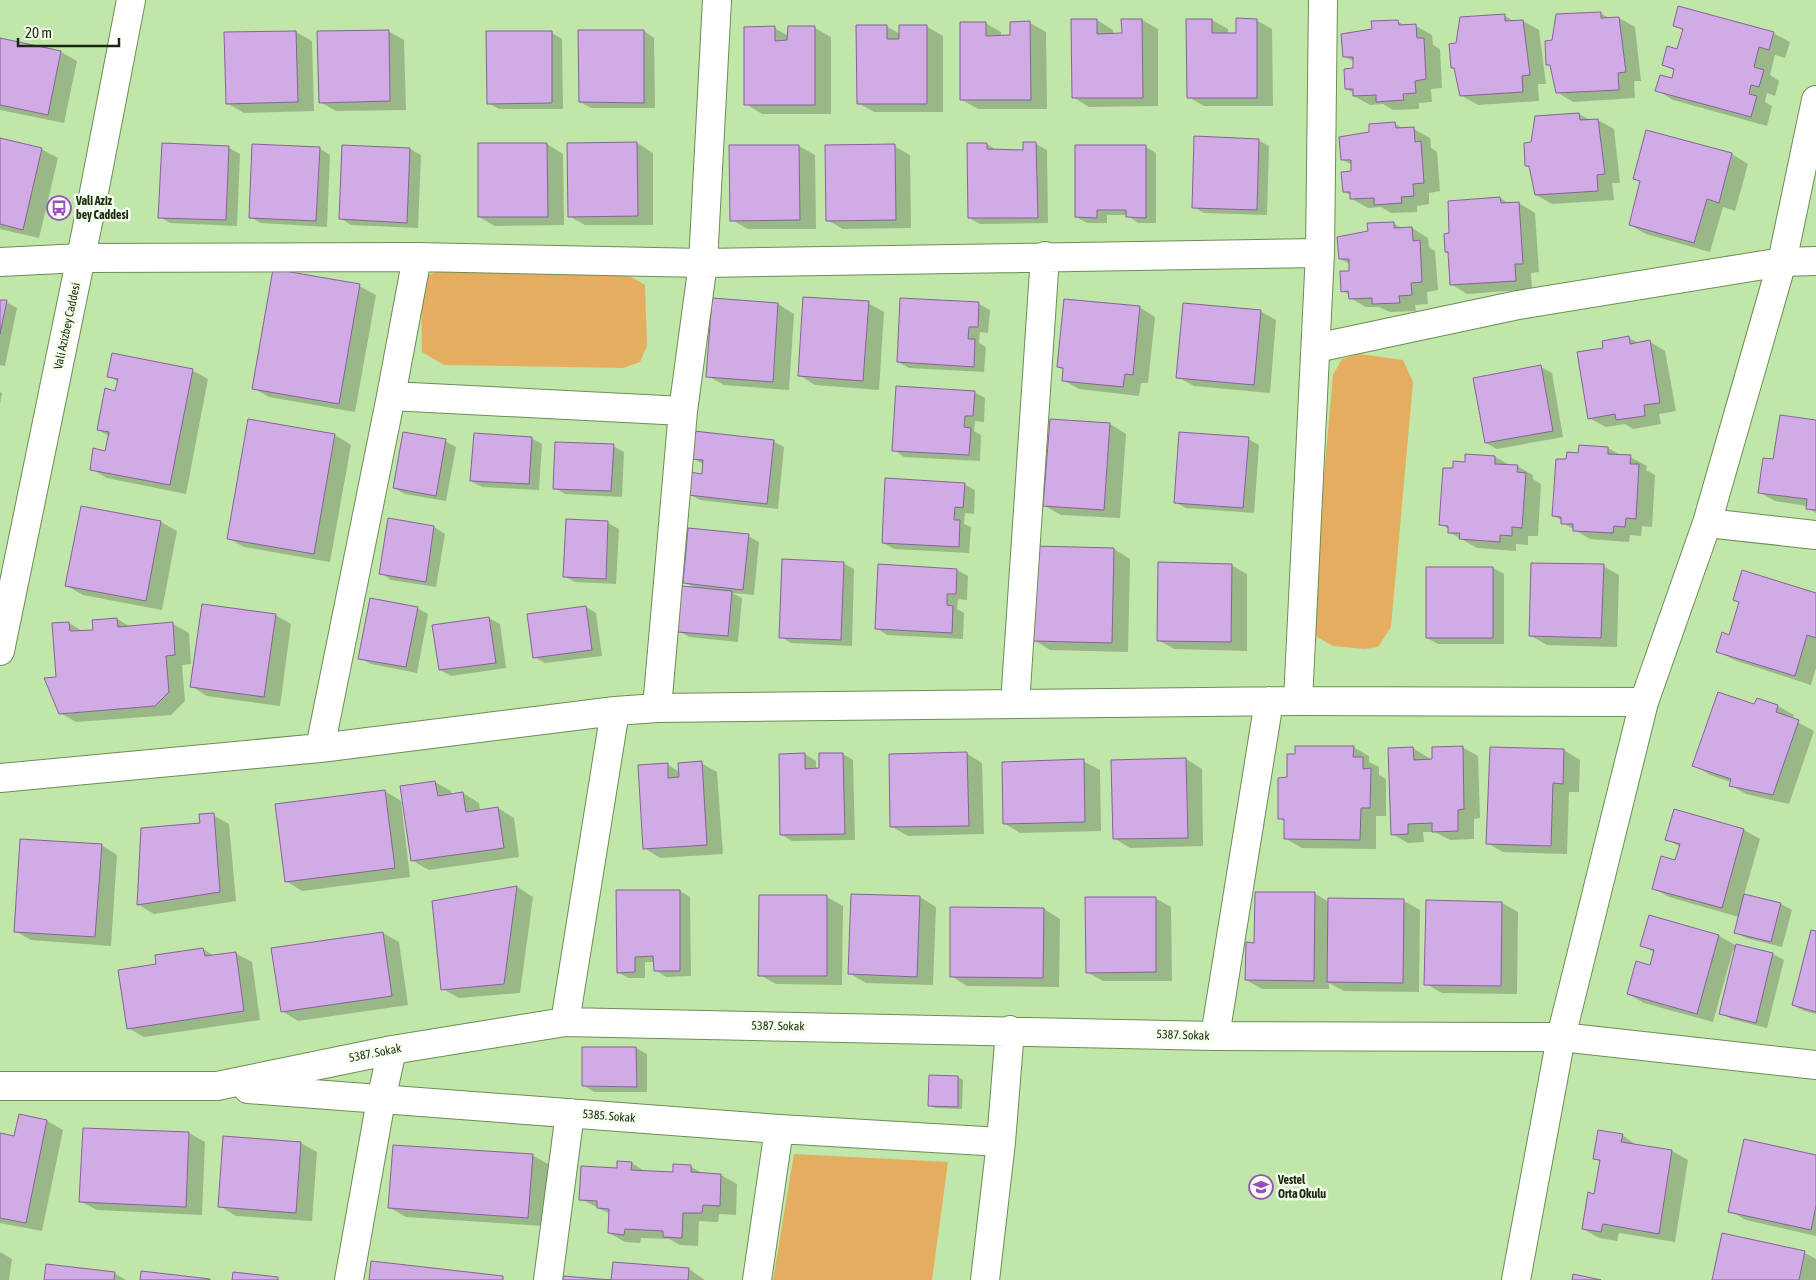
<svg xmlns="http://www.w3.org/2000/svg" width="1816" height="1280" viewBox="0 0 1816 1280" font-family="'Asap Condensed',sans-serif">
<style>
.green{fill:#e5ad60}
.shadow{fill:#0003}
.building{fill:#d0abe5;stroke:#856398}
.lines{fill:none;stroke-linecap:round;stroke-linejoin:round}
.minor-casing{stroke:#6c8d54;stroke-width:30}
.tertiary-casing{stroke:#6c8d54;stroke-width:30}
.minor{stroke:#fff;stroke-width:28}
.tertiary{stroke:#fff;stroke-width:28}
.labels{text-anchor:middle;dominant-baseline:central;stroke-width:5;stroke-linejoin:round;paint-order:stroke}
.poi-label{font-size:12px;font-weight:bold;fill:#1c2912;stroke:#f3feeb;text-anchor:start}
.street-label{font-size:12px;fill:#1c2912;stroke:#f3feeb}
</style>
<rect width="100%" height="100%" fill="#c1e6a9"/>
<path class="green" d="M445,269l180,4 20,12 2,61 -7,16 -17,6 -179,-3 -22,-13 -1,-59 7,-18z
M1359,354l44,6 10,22 -22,245 -13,20 -13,2 -32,-3 -16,-9 -6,-17 22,-245 9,-16z
M794,1154l154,8 -16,118h-159z"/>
<path class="shadow" d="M1600,13l9,5h10l16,9 6,54h-7l1,17 -62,4 -16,-10 -5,-26 -4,-2 5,-23z
M1504,15l11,7 8,-1 16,9 7,54h-8l1,17 -61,4 -16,-9 -6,-26 -4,-3 5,-22z
M1073,20h24l16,10v4h10v-14h19l16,9v77l-69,1 -16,-10z
M1212,20l16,9v5h10l18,-14 16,9 1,77h-69l-16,-9z
M1397,21l9,5h10l16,9 1,10 7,4 2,39 -11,1 1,13 -13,1v6l-26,1 -10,-6 -13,1 -16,-9v-3l-8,-4 8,-20v-7l-10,-6 29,-26z
M985,23l16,9v5h10v-14h19l16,9 1,77h-69l-16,-9z
M1674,25l99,8 17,9 -5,16 -10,-3 -5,20 9,6 -4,15 -8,-3 -2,9 7,4 -5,20 -94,-26 -16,-10 16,-11 2,-8 -11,-6 14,-14 6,-20z
M886,26l14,8 26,-8 17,10v76h-69l-16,-9z
M774,28l15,8 26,-8 16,9v77h-69l-16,-10z
M388,31l16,9 2,70 -70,1 -16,-9z
M644,31l10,7 1,70h-64l-11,-6z
M296,32l16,9 2,70 -70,2 -17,-10z
M552,33l10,6 1,70h-64l-11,-6z
M0,39l61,13 16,9 -13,62 -64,-13z
M1579,114l11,6h8l16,9 6,54h-8l2,17 -62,4 -16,-9 -6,-27 -4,-2 6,-23z
M1395,124l10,5h9l16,9 1,10 6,4 3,39 -11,2v11l-12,2v6l-26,1 -10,-6 -13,1 -16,-9v-3l-8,-4 9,-20 -1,-7 -10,-6 29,-26z
M1647,132l85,22 16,10 -13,47 -12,-4 -13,45 -64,-18 -16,-9 11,-43 -7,-4z
M0,139l41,10 17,9 -19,80 -39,-9z
M1258,140l11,6 -2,69 -63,-2 -10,-6z
M637,143l16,10v72h-68l-16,-9z
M163,144l66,4 11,6 -3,72 -67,-3 -10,-6z
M547,144l16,10 1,71 -69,1 -16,-9z
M987,144l11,7h27l11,-7 11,6 1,73 -68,1 -11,-6z
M799,146l16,9 1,74h-68l-16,-9z
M894,146l16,9 1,73 -68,1 -16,-9z
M1146,147l10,6v70h-18l-11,-8h-20v8h-20l-11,-6z
M319,148l11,7 -3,72 -66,-4 -11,-6z
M410,149l11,6 -3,73 -67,-3 -10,-6z
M1500,198l10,6 9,-1 16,10 4,59 -8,1 1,16 -65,5 -16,-10 -2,-30 -3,-2 5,-18z
M1393,223l10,6 9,-1 16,10 1,9 6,4 3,39 -11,2 1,12 -13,1 1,6 -26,1 -11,-5h-13l-16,-9v-3l-8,-4 9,-19 -1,-8 -10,-5 29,-27z
M359,286l17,9 -21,117 -86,-15 -16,-9z
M713,299l65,5 16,10 -5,76 -65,-5 -16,-9z
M901,299l78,5 11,6 -2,23 -8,-1 -1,11 7,4 -2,25 -75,-4 -11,-6z
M0,301l6,1 11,6 -12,58 -5,-1z
M868,303l16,9 -5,78 -64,-5 -16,-10z
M1139,307l16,10 -7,66h-7l-2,13 -60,-7 -16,-9 1,-10 -6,-3z
M1260,311l16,9 -6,73 -76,-7 -16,-9z
M1629,338l10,5 10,-2 16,10 11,60 -17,3 2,10 -28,5 -8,-5 -19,3 -17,-9 16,-69z
M1541,367l11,6 11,64 -66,12 -11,-6z
M192,370l16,9 -22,115 -79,-16 -16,-9 15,-17 3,-16 -11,-6 18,-38 2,-10 -9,-6z
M0,392l2,1 -2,11z
M974,392l11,6 -1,24 -9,-1 -1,10 7,4 -1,26 -76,-4 -10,-7z
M1051,420l59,4 16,10 -6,84 -59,-3 -16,-9z
M1816,421v92l-9,-5v-2l-32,-5 -16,-9 15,-32z
M335,435l16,10 -21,117 -86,-15 -16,-9z
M531,438l11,6 -3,46 -57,-3 -11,-6z
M1248,439l11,6 -5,68 -68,-5 -11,-6z
M445,441l11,6 -10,54 -41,-7 -11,-6z
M773,441l11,6 -6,62 -78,-9 -11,-6 14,-19 1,-10 -11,-7z
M613,446l11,6 -2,45 -57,-3 -10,-6z
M1608,448l14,8 8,1 17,9 -1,4 9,5 -3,52 -10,-1 -1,10 -11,-1 -1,7 -39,-3 -27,-16v-2l-9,-5 13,-56 12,-6z
M1495,457l15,8 7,1 16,9v4l8,5 -3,52h-10v9l-12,-1v7l-39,-3 -28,-16v-3l-9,-5 14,-55 12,-6z
M964,484l11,6 -1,24 -9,-1 -1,11 7,3 -2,26 -75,-4 -11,-6z
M389,520l45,7 11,7 -9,53 -45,-7 -10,-7z
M567,521l41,2 11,6 -3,55 -41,-2 -11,-6z
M161,522l16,9 -15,79 -79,-15 -16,-9z
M748,536l11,6 -5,53 -22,-2 10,5 -4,44 -49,-5 -10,-6 16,-43 -11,-6z
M1114,549l16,10 -2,93 -78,-2 -16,-10z
M843,563l11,6 -2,77 -61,-3 -10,-6z
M1231,565l16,9v77l-73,-2 -16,-9z
M1603,566l16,9 -2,72 -70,-2 -16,-9z
M1428,568h65l11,6v70h-66l-11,-6z
M957,570l11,6 -1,24 -9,-1 -1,10 7,4 -1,26 -76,-4 -11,-7z
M1816,594v74l-5,17 -77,-25 -16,-9 12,-15z
M586,607l10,6 6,43 -57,7 -11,-6z
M417,608l11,6 -11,59 -46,-9 -11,-6z
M275,615l16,9 -11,82 -73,-10 -16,-10z
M489,618l11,6 6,44 -55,8 -11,-6z
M117,619l14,8 42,-3 16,9 2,31 -9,1 3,36 -14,14 -95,7 -16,-9 -2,-35 11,-55 15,9 10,-1z
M1758,699l20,7 16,9 -2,4 22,12 -25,73 -43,-10 -16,-9 1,-3 -21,-7 -16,-10 61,-59z
M1353,747l16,9v6l10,5v8l7,4v37h-10v33l-74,-1 -16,-9v-17l-6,-3 9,-40 7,-23z
M1462,747l16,9 2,62 -6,1v20l-24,1 -15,-8h-12l1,10 -16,1 -16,-9 21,-86 16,10v3z
M1564,750l16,10 -1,32h-10l-2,62 -64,-2 -16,-9z
M966,753l16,10 2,71 -76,2 -16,-9z
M805,754l11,7v9h5l22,-16 10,6 2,80 -63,1 -10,-6z
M1186,759l16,10 1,77 -73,2 -16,-10z
M1083,761l17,9 1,61 -81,2 -16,-10z
M701,763l16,9 6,82 -63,4 -16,-10 24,-83 12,7z
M435,782l16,9 1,4 11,-2 16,10 1,8 18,-3 16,10 5,39 -90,13 -16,-9z
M385,791l16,10 9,76 -108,14 -16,-10z
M1675,811l69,19 16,9 -16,56 37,9 11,6 -10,37 -36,-9 -11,-6 4,-15 -70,-20 -16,-9 23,-27 4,-14 -13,-8z
M213,815l16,9 7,77 -82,13 -15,-9 63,-81z
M101,845l16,10 -6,91 -80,-6 -16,-9z
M517,887l16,10 -13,96 -61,5 -16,-9 -10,-87z
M680,891l10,6 1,79 -25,1 -11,-7v-8h-10v16h-17l-10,-6z
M1314,893l15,9 75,-1 16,9 -1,82 -75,-1 -15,-8v6h-67l-16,-9 9,-36z
M827,897l16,9 -1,79 -66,-1 -16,-9z
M920,897l16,10 -3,78 -67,-2 -17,-10z
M1155,898l16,9 1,74h-69l-16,-9z
M1502,903l16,9 -1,82 -75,-1 -16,-9z
M1044,909l16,10 -1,68 -92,-1 -16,-10z
M1816,932v82l-12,-3 -11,-6z
M383,933l16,9 9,63 -110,16 -16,-10z
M1719,936l18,10 36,8 11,6 -17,68 -36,-9 -11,-6 16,-63h-3l-20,72 -69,-19 -16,-9 23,-27 4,-14 -13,-8z
M203,949l11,7 21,-3 17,9 8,58 -116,17 -16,-9 30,-63z
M636,1048l11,6v38h-53l-11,-7z
M930,1076l28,1 5,3 -1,29 -27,-1 -5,-3z
M20,1115l27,6 16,9 -21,101 -42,-8v-88l15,3z
M84,1129l105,4 16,9 -3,73 -105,-5 -17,-9z
M1622,1135l16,11 34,5 16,9 -13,82 -56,-9 -2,8 -18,-3 -16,-9 12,-34 6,-33 -6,-3z
M224,1137l77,6 16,9 -5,69 -76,-5 -16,-10z
M532,1155l16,9 -4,62 -138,-9 -16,-9z
M1816,1156v80l-70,-16 -16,-9z
M632,1163l14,9 28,1 16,-7 13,8 18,1 16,9 -1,31 -17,-1 -1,8 -19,-1 -1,25 -18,-1 -11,-6 -28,-1 -1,5 -15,-1 -16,-9 1,-19 -29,-15 37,-30z
M0,1252l12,7 -3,21h-9z
M1805,1253l11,6v21h-103z
M689,1269l16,11h-93z
M114,1273l12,7h-81z"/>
<path class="building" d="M1678,6l96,26 -5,18 -10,-3 -5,20 10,3 -5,17 -8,-2 -2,9 8,2 -6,21 -96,-26 5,-16 12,3 2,-9 -12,-4 5,-19 10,3 6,-20 -10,-3z
M1601,12v6l18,-1 7,55 -8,1 1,17 -63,3 -6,-28h-4l-1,-24 7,-1 4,-26z
M1505,14v7l18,-1 7,55 -8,1 1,16 -63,4 -6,-28h-3l-2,-24 7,-1 4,-26z
M1236,18l21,1v79h-70l-1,-79h26v14h24z
M1071,19h26v15l25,-1 -1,-14h21l1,79h-71z
M1398,20l1,5 17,-1 1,14h7l2,41 -11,2 1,12 -13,1 1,6 -28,2v-7l-23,1v-7h-8l-1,-20 9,-1v-11h-10l-2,-23 31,-5 -1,-8z
M1030,21l1,79h-71v-78h26v14l24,-1v-13z
M856,25h31v14h12v-14h28v79h-70z
M775,26v15l12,-1 1,-14h27v79h-71v-78z
M389,30l1,71 -71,2 -2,-72z
M578,30h66v73l-65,-1z
M296,31l2,71 -72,2 -2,-72z
M486,31h66v72l-65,1z
M0,38l61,13 -13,64 -48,-10z
M1579,113l1,7 18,-1 7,55 -8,1 1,16 -63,4 -6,-29h-4l-1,-23 7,-1 4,-26z
M1395,122l1,6 18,-1 1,15 6,-1 3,42 -11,1 1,12 -13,1 1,6 -28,2v-7l-24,1v-7h-7l-2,-20 10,-1v-11h-10l-2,-23 30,-5v-8z
M1646,130l86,23 -13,50 -12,-4 -13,44 -65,-18 11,-44 -7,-2z
M1194,136l65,3 -2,71 -65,-2z
M0,138l42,10 -19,82 -23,-6z
M637,142l1,74 -70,1 -1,-74z
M1023,142h13l2,76h-70l-1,-75h20v6l36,1z
M162,143l67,3 -3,74 -68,-2z
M478,143h69l1,74h-70z
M252,144l68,3 -4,74 -67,-3z
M895,144l1,76 -70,1 -1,-76z
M342,145l68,3 -3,75 -68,-4z
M729,145h70l1,75 -70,1z
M1075,145h71v73l-20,-1v-7h-29v8l-22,-1z
M1500,197l1,6 18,-1 4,62h-8l1,17 -66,4 -2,-33h-3l-1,-18 5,-1 -1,-32z
M1394,222v6l18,-1 1,14 7,-1 2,42 -11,1 1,12 -13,1 1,7 -28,1v-6l-23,1 -1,-8 -7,1 -1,-21h9v-12h-10l-2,-22 31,-6 -1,-8z
M273,269l87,15 -21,120 -87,-15z
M803,297l66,4 -6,80 -65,-5z
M712,298l66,5 -5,79 -67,-5z
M900,298l79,4 -1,25h-9l-1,12h7l-1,28 -77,-5z
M1064,299l76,7 -7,69 -8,-1 -2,13 -61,-6 1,-13 -6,-1z
M0,300h7l-7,34z
M1183,303l78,7 -7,75 -78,-7z
M1629,336l1,8 20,-4 10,63 -16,2 1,11 -29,4 -1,-6 -27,5 -11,-67 26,-4 -1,-7z
M112,353l81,16 -23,116 -80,-15 3,-22 12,3 4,-19 -12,-2 8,-42 10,3 3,-12 -11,-2z
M1541,365l12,66 -68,12 -12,-65z
M896,386l79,5 -2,25h-8l-1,11 7,1 -2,27 -77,-4z
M1780,415l36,5v90l-10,-1 1,-10 -49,-6 5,-35 10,1z
M248,419l87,15 -21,120 -87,-15z
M1050,419l60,4 -6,87 -61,-4z
M694,431l80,9 -7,64 -79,-9 2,-23 12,2 1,-14 -12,-1z
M403,432l43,7 -10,57 -43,-8z
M1179,432l70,5 -6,71 -69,-5z
M474,433l58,4 -3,47 -59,-3z
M555,442l59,2 -3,47 -58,-2z
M1579,445l29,2v7l23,1 -1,9h9l-3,55 -10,-1 -1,9 -11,-1 -1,7 -40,-2v-7h-12v-7l-9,-1 4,-57h10l1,-7 11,1z
M1465,454l30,2v8l23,1 -1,7 9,1 -4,55 -10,-1v9l-12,-1v7l-41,-3 1,-6h-12v-7l-9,-1 4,-57h10v-7l12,1z
M885,478l80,5 -2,25 -8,-1 -1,13h6l-1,27 -77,-4z
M81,506l80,15 -15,80 -81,-15z
M388,518l46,8 -8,56 -47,-8z
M566,519l42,2 -2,58 -43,-2z
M688,528l61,6 -6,56 -60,-7z
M1035,546l79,2 -2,95 -79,-2z
M782,559l62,3 -3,78 -62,-2z
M1158,562l74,2 -1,78 -74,-1z
M1531,563l73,1 -3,74 -72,-2z
M878,564l79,5 -1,25h-9v11l6,1 -1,27 -77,-4z
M1426,567h67v71h-67z
M1742,570l74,23v45l-9,-3 -12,41 -79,-24 6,-20 7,3 10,-33 -6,-2z
M682,586l50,5 -4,45 -51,-4z
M370,598l48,9 -12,60 -48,-8z
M202,604l74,10 -12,83 -74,-10z
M586,606l6,44 -59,8 -6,-44z
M489,617l7,46 -57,7 -7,-45z
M117,618l1,9 55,-5 2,33 -9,1 3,36 -14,14 -96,8 -15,-36 12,-1 -4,-54 17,-1 1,9 23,-1 -1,-10z
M1718,692l36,12 3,-6 21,7 -2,7 23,8 -26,75 -44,-9 2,-7 -39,-13z
M1295,746h59l-1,11h10v12l8,-1 -1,40h-9l-1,32 -76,-1v-20h-6v-41l9,-1v-23h8z
M1463,746l1,63 -6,1v21l-26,1v-9l-24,1v10l-17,1 -3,-87 25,-1 1,13 18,-1v-12z
M1490,747l74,2 -1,35 -10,-1 -2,63 -65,-2z
M967,752l2,74 -79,1 -1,-73z
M805,753v16l14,-1v-15h24l2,81 -65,1 -1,-81z
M1186,758l2,80 -75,1 -2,-79z
M1084,759l1,63 -82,2 -1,-62z
M702,761l5,84 -64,4 -5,-84 30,-2v15l11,-1 -1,-14z
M435,781l3,15 25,-4 3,20 32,-5 6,41 -93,13 -11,-75z
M385,790l10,78 -110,14 -10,-78z
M1674,809l70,20 -22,79 -70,-19 9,-33 14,4 5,-16 -15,-4z
M214,813l6,79 -83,13 4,-77 59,-5 -1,-9z
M20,839l82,5 -7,93 -81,-5z
M517,886l-13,98 -63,6 -9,-89z
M616,890h64v81h-26l-1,-15 -18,1v15l-18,1z
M1255,892h60l-1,89 -69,-1 1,-38 8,1z
M851,894l69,2 -3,81 -69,-3z
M1744,894l37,9 -10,39 -37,-9z
M759,895h68v81h-69z
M1085,897h71v75l-70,1z
M1328,898l76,1 -1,84 -76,-1z
M1426,900l76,2 -1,84 -77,-1z
M950,907l94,1 -1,70 -93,-1z
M1649,915l70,20 -22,79 -70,-20 9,-33 14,4 4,-15 -14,-4z
M1811,930l5,1v81l-24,-7z
M383,932l9,64 -111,16 -10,-64z
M1736,944l37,9 -17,70 -37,-9z
M203,948l2,8 31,-4 8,59 -117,18 -9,-59 38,-6 -1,-9z
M582,1047h54l1,40 -55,-1z
M929,1075l29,1v31l-30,-1z
M19,1114l28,6 -21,103 -26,-5v-85l14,3z
M83,1128l106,4 -3,75 -107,-5z
M1598,1130l25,4 -2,8 51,8 -13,84 -56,-10 -2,8 -19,-3 6,-37 6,2 6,-34 -7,-1z
M223,1136l78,6 -5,71 -78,-6z
M1744,1139l72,16v51l-5,24 -83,-18z
M393,1145l140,9 -5,64 -140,-10z
M617,1161l15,1 -1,8 42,2v-8l18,1v7l30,2 -1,32 -17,-1 -1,8h-19l-1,25 -19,-1v-6l-38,-2 -1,6 -16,-2 1,-24 -12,-1v-7l-18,-1 2,-34 36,2z
M1722,1233l83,18 -6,29h-87z
M371,1261l132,15v4h-134z
M613,1262l76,6 -1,12h-125v-4l48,4z
M46,1264l69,8 -1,8h-70z
M141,1271l69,8v1h-70z
M233,1272l45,5v3h-46z
M1573,1274l28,6h-29z"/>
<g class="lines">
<g class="minor-casing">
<path id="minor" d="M0,262l81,-4 336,-1 286,6 617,-10
M1316,348l202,-43 264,-43 34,-1
M391,396l292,15
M1707,523l109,12
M1298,701l22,-448 3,-253
M1015,704l30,-448
M657,708l26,-297 20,-148 14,-263
M320,748l71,-352 26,-139
M0,778l320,-30 295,-37 42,-3 641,-7 346,1
M565,1022l50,-311
M1215,1036l54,-335
M0,1086h217l175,-36 173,-28 650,14 346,1 255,28
M248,1089l531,40 222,13
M349,1280l32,-180 11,-50
M548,1280l22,-167
M757,1280l22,-151
M985,1280l16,-138 9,-112
M1516,1280l45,-243 83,-335 63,-179 75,-261 34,-162"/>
</g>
<g class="tertiary-casing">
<path id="tertiary" d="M0,651l90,-438 41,-213"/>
</g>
<use href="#minor" class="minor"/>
<use href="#tertiary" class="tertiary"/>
</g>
<defs>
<g id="bus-ring" transform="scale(1.25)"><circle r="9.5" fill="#f3feeb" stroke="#9a4dbf" stroke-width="1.5"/><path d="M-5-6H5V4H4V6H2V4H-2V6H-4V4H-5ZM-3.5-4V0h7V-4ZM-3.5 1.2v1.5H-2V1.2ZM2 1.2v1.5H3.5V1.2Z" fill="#9a4dbf"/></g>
<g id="school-ring" transform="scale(1.25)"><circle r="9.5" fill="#f3feeb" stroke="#9a4dbf" stroke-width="1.5"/><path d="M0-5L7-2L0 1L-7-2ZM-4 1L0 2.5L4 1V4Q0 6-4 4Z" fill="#9a4dbf"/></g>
</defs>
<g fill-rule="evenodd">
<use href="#bus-ring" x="59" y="208"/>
<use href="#school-ring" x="1261" y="1187"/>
</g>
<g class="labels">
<g class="poi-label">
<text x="76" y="201">Vali Aziz<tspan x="76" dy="14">bey Caddesi</tspan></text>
<text x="1278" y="1180">Vestel<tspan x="1278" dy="14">Orta Okulu</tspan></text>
</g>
<g class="street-label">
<text transform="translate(67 326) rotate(-78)">Vali Azizbey Caddesi</text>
<text transform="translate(778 1026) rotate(1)">5387. Sokak</text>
<text transform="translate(1183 1035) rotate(2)">5387. Sokak</text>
<text transform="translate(375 1053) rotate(-11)">5387. Sokak</text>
<text transform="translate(609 1116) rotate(5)">5385. Sokak</text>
</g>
</g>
<path d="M18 38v8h101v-8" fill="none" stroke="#1c2912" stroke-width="2.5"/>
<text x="25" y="38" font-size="15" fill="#1c2912" stroke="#f3feeb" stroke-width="4" paint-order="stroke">20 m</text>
</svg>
